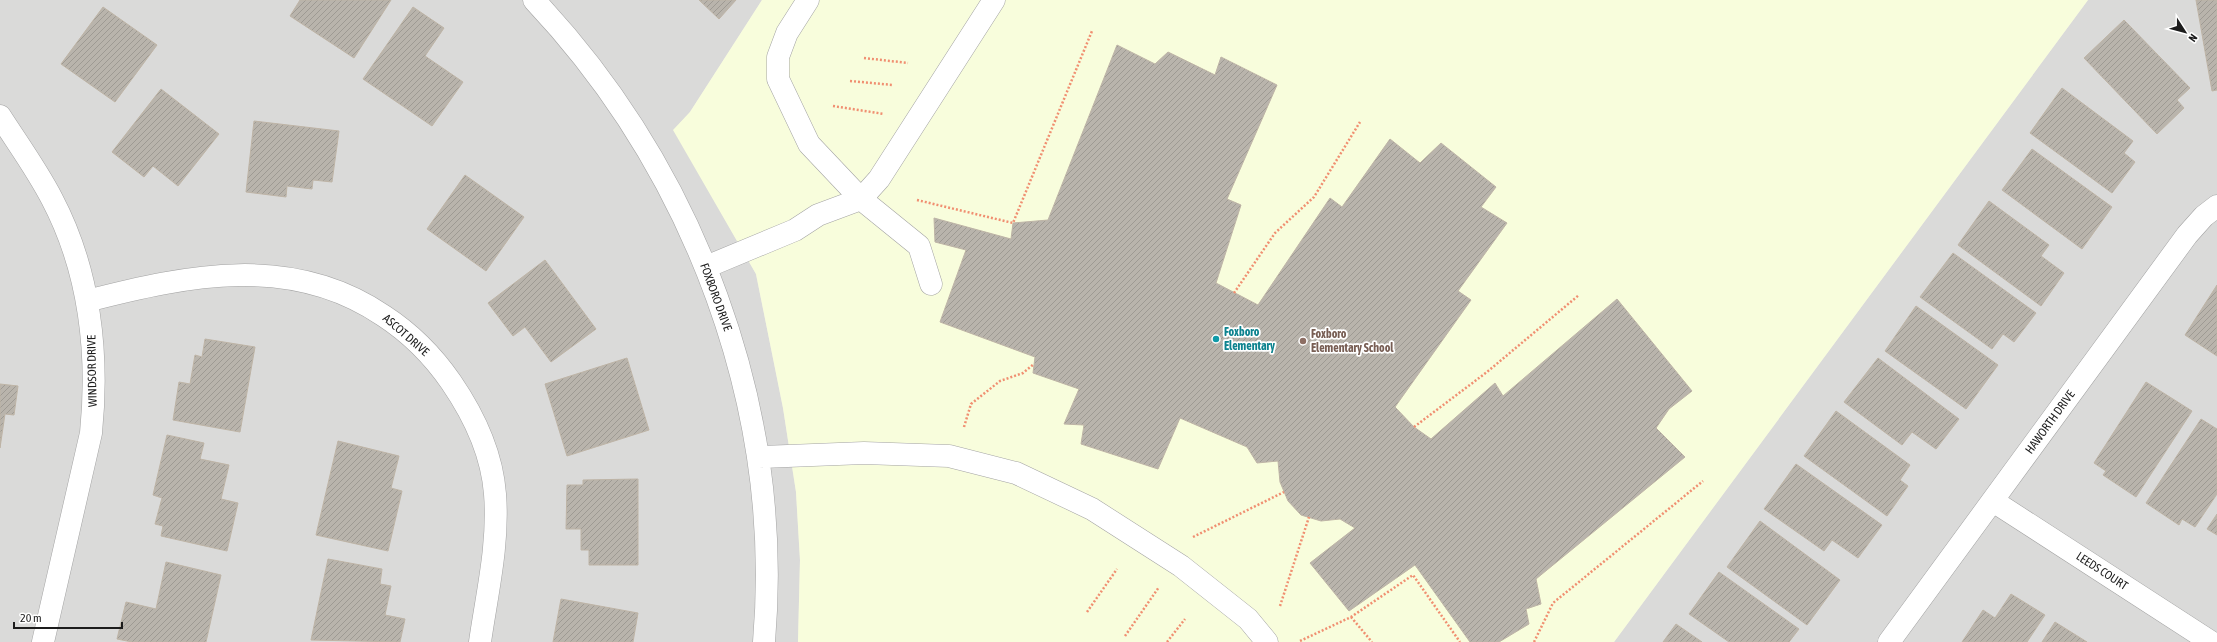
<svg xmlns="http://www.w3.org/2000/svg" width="2217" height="642" viewBox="0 0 2217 642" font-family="'Asap Condensed',sans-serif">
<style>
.residential{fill:#dadad9}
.education{fill:#f8fddc}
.building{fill:url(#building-hatch);stroke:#beb4a6}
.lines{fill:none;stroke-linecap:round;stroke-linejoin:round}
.minor-casing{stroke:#a3a3a3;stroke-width:23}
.path{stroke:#f08f71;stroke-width:2.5;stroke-dasharray:2 2;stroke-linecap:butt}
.minor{stroke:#fff;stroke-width:22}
.culture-dot{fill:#0f9aa8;stroke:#fff;stroke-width:1.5}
.education-dot{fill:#8d6e63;stroke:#fff;stroke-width:1.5}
.labels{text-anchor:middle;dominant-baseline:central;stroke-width:3.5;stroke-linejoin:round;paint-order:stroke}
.street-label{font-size:12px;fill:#1c1c1c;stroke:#fff}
.culture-label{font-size:12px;font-weight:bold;fill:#0d838f;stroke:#fff;text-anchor:start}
.education-label{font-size:12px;font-weight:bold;fill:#785e54;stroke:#fff;text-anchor:start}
</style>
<defs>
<pattern id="building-hatch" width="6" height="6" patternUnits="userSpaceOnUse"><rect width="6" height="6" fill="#b9b4ac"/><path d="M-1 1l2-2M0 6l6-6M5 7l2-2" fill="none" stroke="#9e9a93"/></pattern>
</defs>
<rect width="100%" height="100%" fill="#edebe3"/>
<path class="residential" d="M0,0h762l-72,112 -16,18 82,144 27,134 13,84 4,68 -2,82h-798z
M2088,0h129v642h-603z"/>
<path class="education" d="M762,0h1326l-474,642h-816l2,-82 -4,-68 -13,-84 -27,-134 -83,-144 17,-18z"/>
<path class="building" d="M300,0h91l-37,58 -64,-42z
M699,0h37l-17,19z
M2196,0h21v90l-5,1z
M103,7l54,38 -42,57 -54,-38z
M413,7l31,21 -19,28 38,26 -31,44 -69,-47z
M2124,20l66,68 -13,12 7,8 -27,26 -73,-76z
M1117,45l38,19 13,-12 47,23 6,-18 56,28 -50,114 14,6 -25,78 42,22 72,-107 12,9 48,-68 30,24 21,-20 55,44 -15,20 26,16 -49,68 13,9 -76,107 19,20 17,12 64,-56 8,13 114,-97 75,92 -23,18 -13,19 29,29 -149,122 5,25 -15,5 3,15 -30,18h-29l-55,-77 -66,46 -39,-48 45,-35 -15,-9 -19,2 -20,-6 -13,-14 -8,-19 -2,-21 -21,2 -10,-16 -67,-29 -22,51 -77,-25 3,-19 -20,-1 15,-35 -46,-16 2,-16 -95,-35 26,-72 -31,-8 -1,-24 77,21 2,-16 35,-3z
M2062,88l71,53 -9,12 11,9 -23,31 -82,-60z
M161,89l58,45 -41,52 -25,-20 -9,11 -32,-25z
M254,121l85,10 -7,51 -19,-2 -1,9 -25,-3 -1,11 -40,-5z
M2032,149l80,58 -30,42 -80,-59z
M465,175l59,42 -38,54 -59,-42z
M1989,201l60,44 -8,11 23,17 -23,33 -83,-61z
M1953,253l83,60 -22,29 -11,-8 -11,15 -72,-52z
M545,260l51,69 -45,33 -26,-35 -12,9 -25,-33z
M2217,285v71l-32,-21z
M1916,306l82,59 -32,44 -81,-58z
M205,339l50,8 -15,85 -67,-12 6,-38 11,2 5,-29 7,2z
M627,358l22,72 -82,26 -22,-72z
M1878,358l81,61 -23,30 -24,-17 -10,13 -58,-43z
M2146,382l46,29 -56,86 -33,-22 3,-4 -12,-8z
M0,384l18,2 -4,29 -9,-1 -5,34z
M1836,411l74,54 -10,15 8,6 -21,30 -83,-60z
M2201,419l16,10v65l-22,33 -13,-8 -3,6 -33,-22z
M167,435l37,8 -4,16 29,6 -8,34 17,4 -11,48 -66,-15 2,-10 -8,-2 7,-26 -9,-3z
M338,441l61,15 -8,32 11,3 -14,60 -72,-16z
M1796,464l86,61 -24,33 -26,-18 -8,11 -60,-42z
M638,479v86h-49v-15h-8v-21h-15l1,-44h16v-5z
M2217,514v21l-10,-6z
M1760,521l80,59 -33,45 -80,-58z
M328,559l54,10 -2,15 11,2 -6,29 20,4 -5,23 -89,-2z
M166,562l55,13 -15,67h-74l-15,-3 9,-37 30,7z
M1719,572l80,57 -10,13h-60l-40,-28z
M2011,594l34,21 -18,27h-65l21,-32 12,8z
M561,599l77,14 -5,29h-80z
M2055,622l32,20h-45z
M1676,624l26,18h-39z"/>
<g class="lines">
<g class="minor-casing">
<path id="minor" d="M534,0c161,171 250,407 230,642
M808,0l-21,33 -9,24v22l31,65 52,55 58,47 12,38
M0,116c18,28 37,54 52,83 38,72 47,155 39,234l-48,209
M706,267l89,-37 23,-15 43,-16 18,-20 115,-179
M87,301c101,-26 205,-48 297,15 26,17 49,40 67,66 22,32 41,72 44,112 4,50 -8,99 -15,148
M759,457l105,-4 85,3 67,17 76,36 89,57 67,53 19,23
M1993,501l218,141
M1889,642l298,-407 17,-19 13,-10"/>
</g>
<path class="path" d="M864,58l44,5
M850,81l43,4
M833,106l51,8
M917,200l96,23 79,-192
M1234,293l41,-60 39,-36 46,-75
M964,427l7,-23 29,-23 23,-8 11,-9
M1414,427l73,-55 92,-77
M1193,537l91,-45
M1280,606l29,-89
M1087,612l30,-43
M1351,617l21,25
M1125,636l34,-49
M1300,641l51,-24 62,-42 47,67
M1167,642l18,-23
M1534,642l19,-39 150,-122"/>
<use href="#minor" class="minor"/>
</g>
<circle class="culture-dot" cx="1216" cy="339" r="4"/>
<circle class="education-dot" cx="1303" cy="341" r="4"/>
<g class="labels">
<g class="street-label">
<text transform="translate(716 297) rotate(70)">FOXBORO DRIVE</text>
<text transform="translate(406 335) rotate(41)">ASCOT DRIVE</text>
<text transform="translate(92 371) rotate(-91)">WINDSOR DRIVE</text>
<text transform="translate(2050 422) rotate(-54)">HAWORTH DRIVE</text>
<text transform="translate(2102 571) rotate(33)">LEEDS COURT</text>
</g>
<g class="culture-label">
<text x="1224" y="332">Foxboro<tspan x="1224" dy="14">Elementary</tspan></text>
</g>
<g class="education-label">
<text x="1311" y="334">Foxboro<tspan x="1311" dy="14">Elementary School</tspan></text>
</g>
</g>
<g transform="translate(2185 32) rotate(126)" stroke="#ffffff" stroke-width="3" paint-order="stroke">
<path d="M0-3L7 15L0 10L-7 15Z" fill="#1c1c1c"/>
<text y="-6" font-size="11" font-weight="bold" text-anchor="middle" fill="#1c1c1c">N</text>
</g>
<path d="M14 622v6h108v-6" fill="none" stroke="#1c1c1c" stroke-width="2"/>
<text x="20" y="622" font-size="12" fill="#1c1c1c" stroke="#ffffff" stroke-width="3" paint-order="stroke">20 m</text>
</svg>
